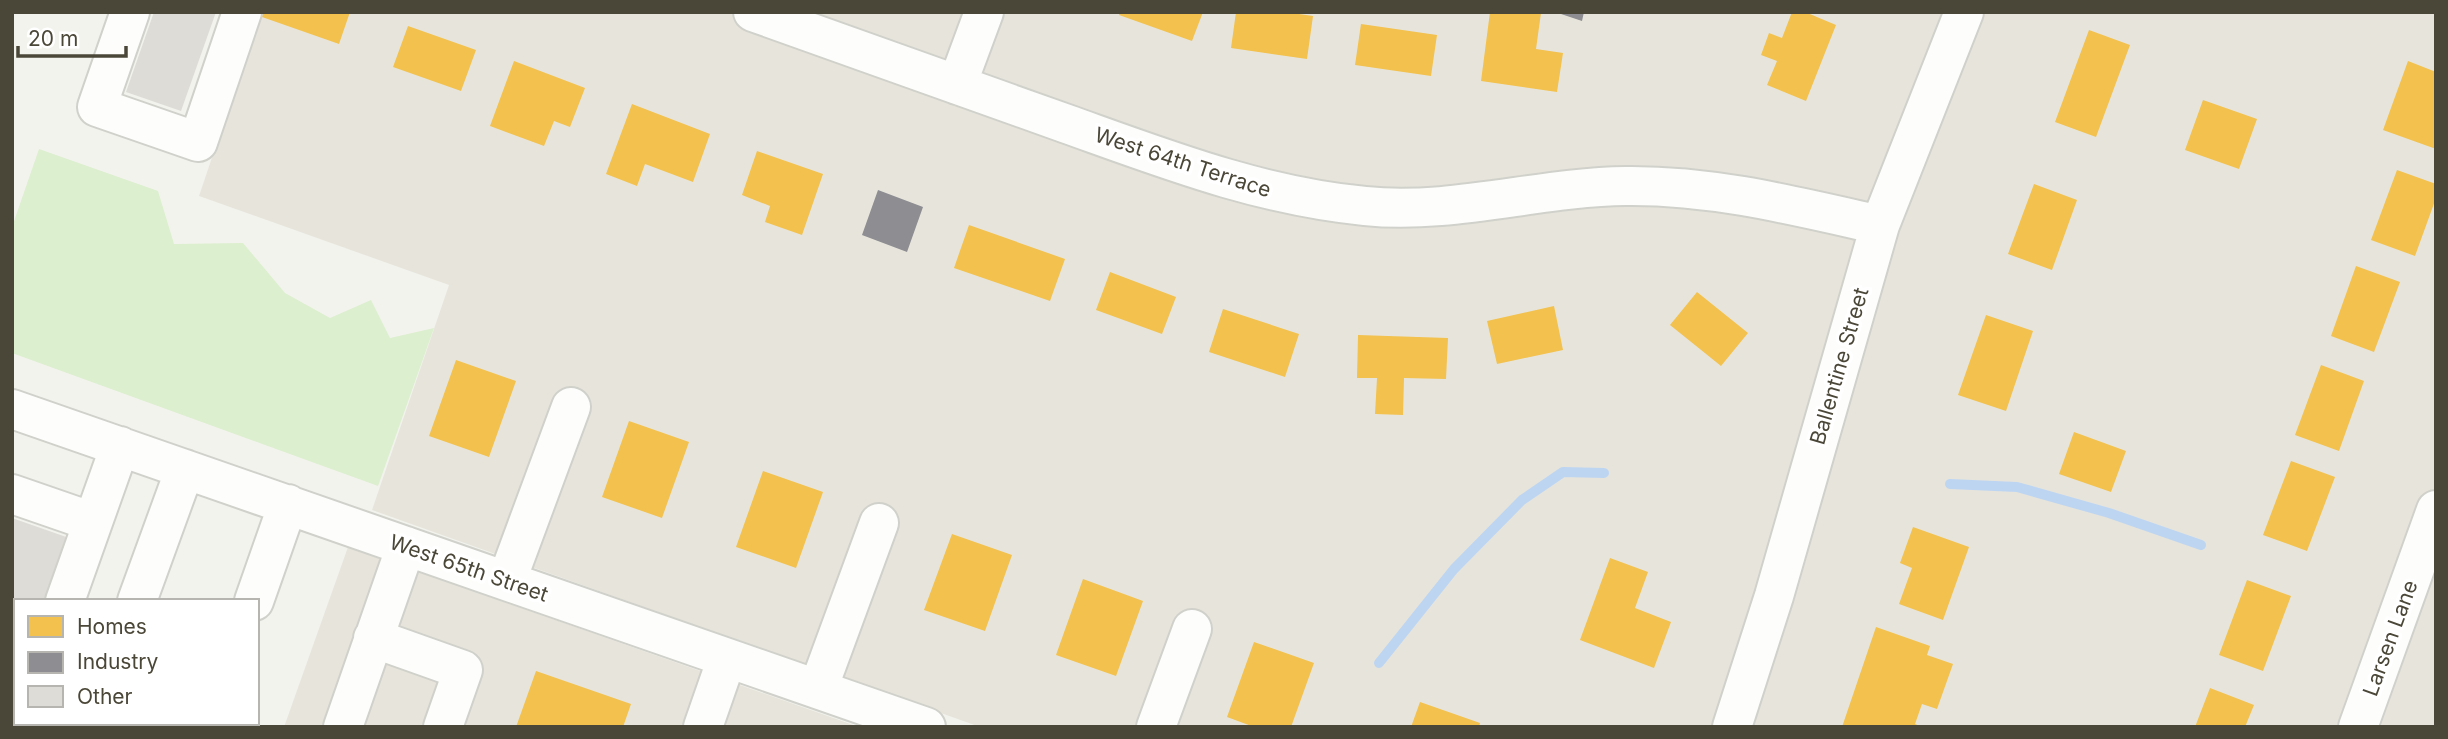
<svg xmlns="http://www.w3.org/2000/svg" width="2448" height="739" viewBox="0 0 2448 739" font-family="Inter,sans-serif">
<style>
.residential{fill:#e7e5db}
.green{fill:#dcefce}
.homes{fill:#f2c14e}
.industry{fill:#8d8d92}
.lines{fill:none;stroke-linecap:round;stroke-linejoin:round}
.stream{stroke:#bed5f2;stroke-width:10}
.building{fill:#dddcd6}
.minor-casing{stroke:#d1d1cb;stroke-width:42}
.minor{stroke:#fdfdfc;stroke-width:38}
.labels{text-anchor:middle;dominant-baseline:central;stroke-width:7;stroke-linejoin:round;paint-order:stroke}
.street-label{font-size:21px;fill:#4b4738;stroke:#fff}
</style>
<rect width="100%" height="100%" fill="#f3f3ee"/>
<path class="residential" d="M261,12h2175v715h-1456l-608,-217 77,-225 -250,-89z
M348,547l511,180h-575z"/>
<path class="green" d="M39,149l119,42 16,53 69,-1 42,50 45,25 41,-18 19,38 44,-10 -56,158 -366,-133v-126z"/>
<path class="homes" d="M263,12h87l-11,32 -77,-27z
M1120,12h83l-11,29 -73,-26z
M1236,12h49l28,4 -6,43 -76,-11z
M1490,12l51,1 -5,36 27,4 -6,39 -76,-11z
M1792,12h13l31,13 -30,76 -39,-16 10,-24 -16,-6 8,-22 13,5z
M1361,24l76,11 -6,41 -76,-11z
M408,26l68,24 -15,41 -68,-24z
M2089,30l41,15 -34,92 -41,-15z
M514,61l71,27 -15,39 -16,-6 -10,25 -54,-20z
M2408,61l28,11v77l-53,-19z
M2203,100l54,19 -18,50 -54,-19z
M632,104l78,30 -17,48 -48,-18 -8,22 -31,-12z
M757,151l66,23 -21,61 -37,-13 5,-16 -28,-11z
M2397,170l39,14v14l-21,58 -44,-16z
M2034,184l43,16 -25,70 -44,-16z
M969,225l96,34 -15,42 -96,-33z
M2356,266l44,16 -26,70 -43,-16z
M1110,272l66,25 -14,37 -66,-24z
M1697,292l51,41 -27,33 -51,-41z
M1554,306l9,44 -66,14 -10,-43z
M1223,309l76,25 -14,43 -76,-25z
M1986,315l47,16 -27,80 -48,-16z
M1358,335l90,3 -2,41 -42,-1 -1,37 -28,-1 2,-36h-20z
M456,360l60,21 -27,76 -60,-21z
M2321,365l43,16 -25,70 -44,-16z
M629,421l60,21 -27,76 -60,-21z
M2074,432l52,19 -15,41 -52,-18z
M2291,461l44,16 -28,74 -44,-16z
M763,471l60,21 -27,76 -60,-21z
M1913,527l56,20 -26,73 -44,-16 13,-36 -12,-5z
M952,534l60,21 -27,76 -61,-21z
M1610,558l38,14 -13,36 36,14 -17,46 -74,-28z
M1083,579l60,22 -27,75 -60,-21z
M2247,580l44,16 -28,75 -44,-16z
M1876,627l54,19 -3,9 26,9 -16,45 -15,-5 -7,20 7,3h-80z
M1254,642l60,21 -23,64h-37l-27,-10z
M536,671l95,33 -8,23h-107z
M2210,688l44,17 -9,22h-50z
M1420,702l60,21 -1,4h-68z"/>
<path class="industry" d="M1555,12h29l-2,9z
M878,190l45,17 -16,45 -45,-17z"/>
<g class="lines">
<path class="stream" d="M1950,484l67,3 92,26 92,32
M1379,663l75,-94 68,-69 41,-28 41,1"/>
</g>
<path class="building" d="M154,12h62l-35,99 -55,-19z
M12,518l60,21 -22,62h-34v71l-4,-1z"/>
<g class="lines">
<g class="minor-casing">
<path id="minor" d="M130,12l-33,95 101,35 44,-130
M753,12c105,37 209,75 314,112 98,35 193,72 298,82 87,9 174,-19 261,-20 87,-1 170,20 254,39
M957,85l27,-73
M12,409l914,318
M12,494l81,28
M507,580l64,-173
M65,601l55,-155
M137,601l48,-132
M254,601l34,-97
M373,638l90,32 -20,57
M12,689l4,1
M818,689l61,-166
M92,727l1,-4
M209,727l1,-4
M343,727l63,-181
M703,727l24,-69
M1156,727l36,-98
M1732,727l42,-131 106,-371 84,-213
M2358,727l78,-217"/>
</g>
<use href="#minor" class="minor"/>
</g>
<g class="labels">
<g class="street-label">
<text transform="translate(1183 162) rotate(18)">West 64th Terrace</text>
<text transform="translate(1839 366) rotate(-74)">Ballentine Street</text>
<text transform="translate(469 568) rotate(19)">West 65th Street</text>
<text transform="translate(2390 638) rotate(-70)">Larsen Lane</text>
</g>
</g>
<rect width="2448" height="739" fill="none" stroke="#4b4738" stroke-width="28"/>
<rect x="14" y="599" width="245" height="126" fill="#ffffff" stroke="#b7b5af" stroke-width="2"/>
<rect x="28" y="616" width="35" height="21" fill="#f2c14e" stroke="#b7b5af" stroke-width="2"/>
<text x="77" y="634" font-size="21" fill="#4b4738">Homes</text>
<rect x="28" y="652" width="35" height="21" fill="#8d8d92" stroke="#b7b5af" stroke-width="2"/>
<text x="77" y="669" font-size="21" fill="#4b4738">Industry</text>
<rect x="28" y="686" width="35" height="21" fill="#dddcd6" stroke="#b7b5af" stroke-width="2"/>
<text x="77" y="704" font-size="21" fill="#4b4738">Other</text>
<path d="M18 46v10h108v-10" fill="none" stroke="#4b4738" stroke-width="3.5"/>
<text x="28" y="46" font-size="21" fill="#4b4738" stroke="#ffffff" stroke-width="5" paint-order="stroke">20 m</text>
</svg>
